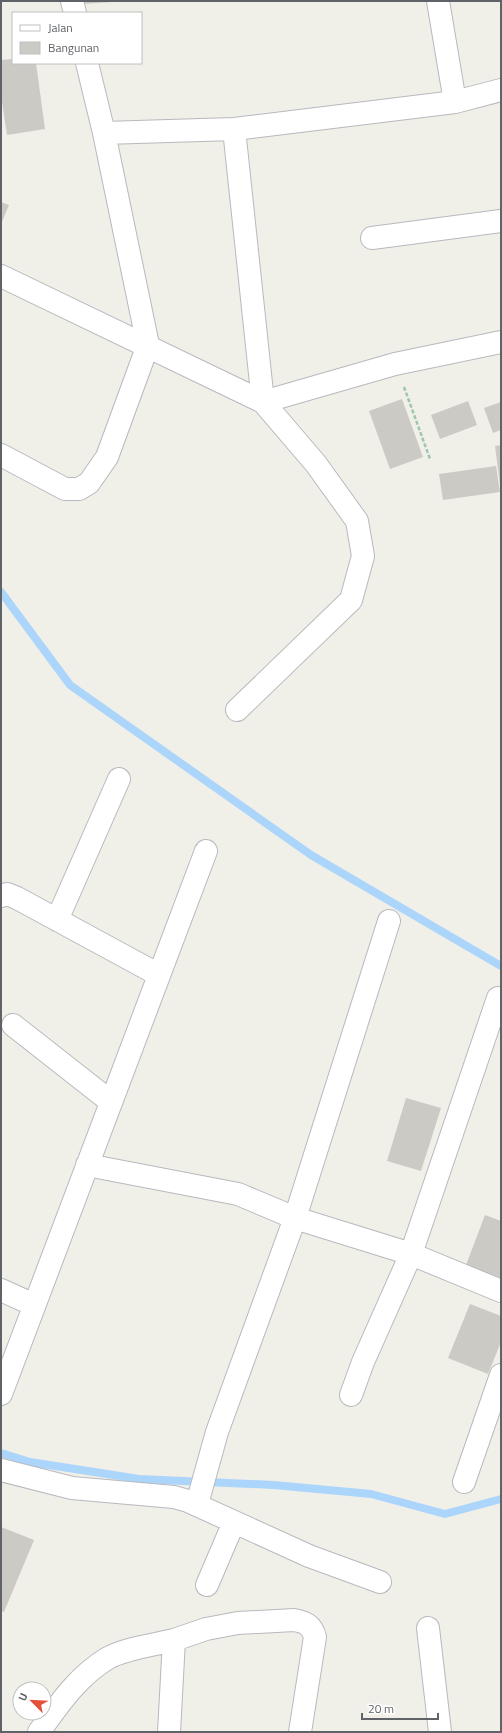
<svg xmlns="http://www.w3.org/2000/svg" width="502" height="1733" viewBox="0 0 502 1733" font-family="'Titillium Web',sans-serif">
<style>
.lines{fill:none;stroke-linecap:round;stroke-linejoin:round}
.stream{stroke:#acd5fc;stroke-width:8}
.building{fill:#cccac4}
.minor-casing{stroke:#b8b9be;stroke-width:24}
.path{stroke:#9fc7ad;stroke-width:2.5;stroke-dasharray:4 2;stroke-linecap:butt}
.minor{stroke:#fff;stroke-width:22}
</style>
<rect width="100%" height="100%" fill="#f0efe8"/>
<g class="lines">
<path class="stream" d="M1,592l69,93 241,170 190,111
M1,1453l29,9 109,17 135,6 97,9 74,20 56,-15"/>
</g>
<path class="building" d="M82,1h30v1l-29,2z
M13,59v4h23l9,66 -38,6 -6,-40v-35z
M1,202l8,3 -8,19z
M402,399l21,58 -33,12 -21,-58z
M468,401l9,24 -37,14 -9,-24z
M501,402v28l-8,3 -9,-25z
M501,445v40h-1l-5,-39z
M496,466l4,26 -57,8 -4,-26z
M406,1098l35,10 -20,63 -34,-10z
M485,1215l16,6v57l-35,-13z
M470,1304l31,12v26l-13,32 -40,-16z
M1,1527l33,13 -30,72 -3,-1z"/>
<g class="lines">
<g class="minor-casing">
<path id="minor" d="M72,1l3,12
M438,1l17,101
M234,129l29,273
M104,133l130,-4 221,-27 46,-12
M372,238l129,-17
M1,276l262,126 53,62 41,57 6,35 -12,44 -114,110
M263,402l132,-38 106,-22
M1,455l64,34h14l10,-6 18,-26 41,-112 -44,-212 -17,-70
M1,896l6,-2 10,4 142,77
M57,920l62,-141
M13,1025l98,77
M87,1165l151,29 57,24 116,36 90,37
M1,1290l33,15
M1,1394l205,-543
M351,1395l12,-33 48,-108 87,-256
M1,1470l71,18 102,9 14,4 121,55 71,26
M464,1482l37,-107
M197,1504l20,-72 78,-214 94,-297
M207,1585l27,-63
M428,1628l12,104
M39,1732c20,-28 39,-56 69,-74 19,-10 45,-13 66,-18
M169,1732l5,-92 32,-11 32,-6 56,-3c11,2 18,5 21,17l-15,95"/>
</g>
<path class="path" d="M404,387l26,72"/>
<use href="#minor" class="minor"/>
</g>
<rect width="502" height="1733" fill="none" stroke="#5f6267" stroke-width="4"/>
<rect x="12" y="12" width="130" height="52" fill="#ffffff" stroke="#bfc0c2"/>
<rect x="20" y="25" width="20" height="6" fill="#ffffff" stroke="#bfc0c2"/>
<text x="48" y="32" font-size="12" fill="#5f6267">Jalan</text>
<rect x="20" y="42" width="20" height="12" fill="#cccac4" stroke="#bfc0c2"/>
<text x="48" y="52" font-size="12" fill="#5f6267">Bangunan</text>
<g transform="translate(32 1701) rotate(294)"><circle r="19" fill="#ffffff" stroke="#bfc0c2"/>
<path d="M0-3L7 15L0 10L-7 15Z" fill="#e4503a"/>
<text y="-6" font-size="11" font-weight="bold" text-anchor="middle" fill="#5f6267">U</text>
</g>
<path d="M362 1713v6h76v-6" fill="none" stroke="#5f6267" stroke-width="2"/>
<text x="368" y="1713" font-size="12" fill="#5f6267" stroke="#ffffff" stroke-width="3" paint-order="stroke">20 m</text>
</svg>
